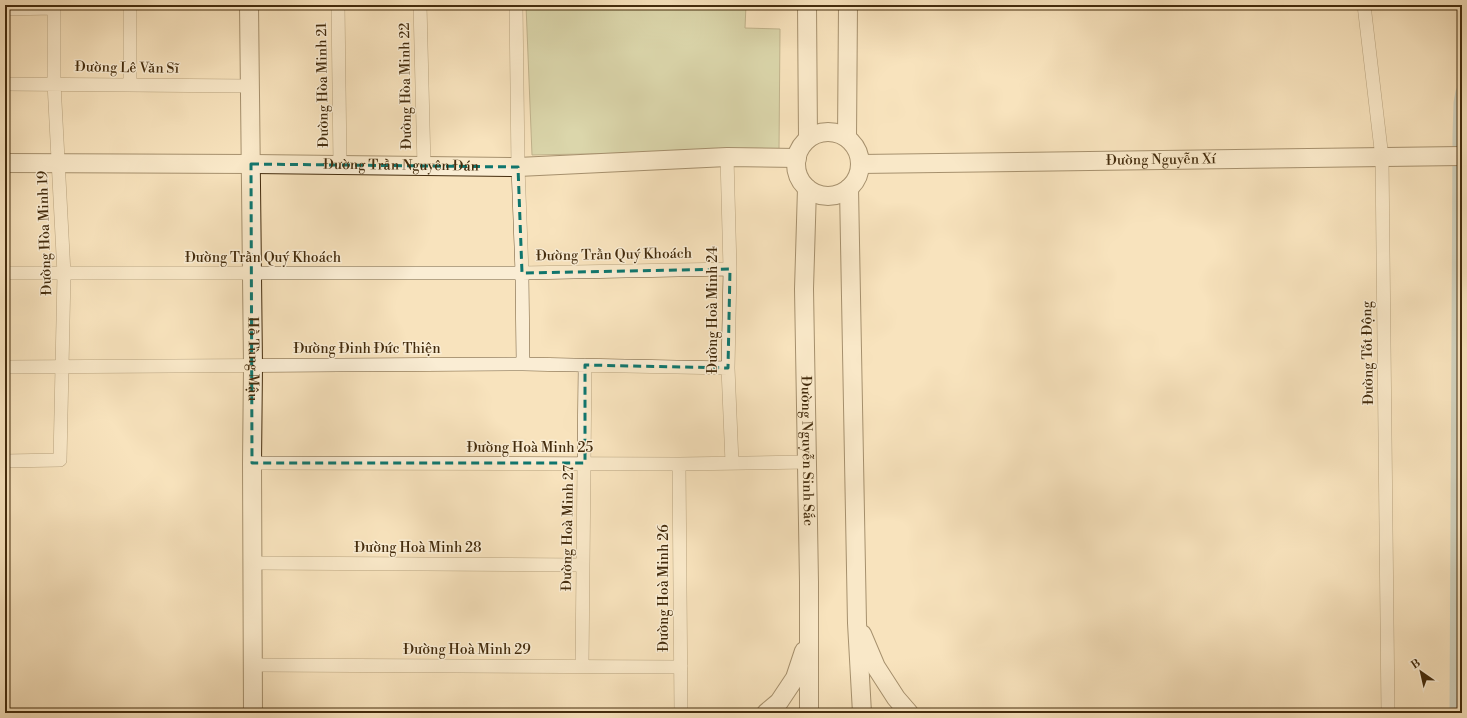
<svg xmlns="http://www.w3.org/2000/svg" width="1467" height="718" viewBox="0 0 1467 718" font-family="'Libre Bodoni',serif">
<style>
.green{fill:#b8c595;stroke:#7e7851}
.lines{fill:none;stroke-linecap:round;stroke-linejoin:round}
.canal{stroke:#a2bbbb;stroke-width:13}
.street-casing{stroke:#715a39;stroke-width:14}
.secondary-casing{stroke:#442c0d;stroke-width:20}
.street{stroke:#faedd4;stroke-width:13}
.secondary{stroke:#faedd4;stroke-width:18}
.marked{fill:none;stroke:#0f766e;stroke-width:3;stroke-dasharray:8 5;stroke-linejoin:round}
.labels{text-anchor:middle;dominant-baseline:central;stroke-width:3;stroke-linejoin:round;paint-order:stroke}
.street-label{font-size:14px;fill:#442c0d;stroke:#faedd4}
</style>
<rect width="100%" height="100%" fill="#f8e3bd"/>
<filter id="stains"><feTurbulence type="fractalNoise" baseFrequency=".005" numOctaves="4"/><feColorMatrix values="0 0 0 0 .2 0 0 0 0 .09 0 0 0 0 .02 0 0 0 .5 -.17"/></filter>
<radialGradient id="worn" r=".72"><stop offset=".6" stop-color="#630" stop-opacity="0"/><stop offset="1" stop-color="#630" stop-opacity=".3"/></radialGradient>
<path class="green" d="M526,5h220l-1,23 35,1 -1,121 -247,5z"/>
<g class="lines">
<path class="canal" d="M1456,709l3,-574 1,-32 2,-11"/>
<g class="street-casing">
<path id="street" d="M338,5l2,160
M420,5l4,161
M516,5l2,162 4,106 1,91
M1364,5l18,153 6,555
M5,9l49,-1
M5,84l244,2
M130,84v-79
M727,157l3,112 -2,99 4,95
M5,273h517l208,-4
M5,367l518,-3 205,4
M5,461l55,-1 4,-186 -10,-191v-78
M252,463l427,1 128,-2
M679,464l2,249
M252,563l331,2
M253,665l428,2
M582,666l3,-301"/>
</g>
<g class="secondary-casing">
<g id="secondary">
<path id="s1" d="M249,5l4,361 -1,97 1,250"/>
<path d="M807,5l1,134"/>
<circle cx="828" cy="164" r="32"/>
<path d="M847,138l1,-133"/>
<path id="s2" d="M5,163l246,1 267,3 209,-10 70,1"/>
<path id="s3" d="M860,164l602,-8"/>
<path id="s4" d="M807,188l-3,101 5,293v131"/>
<path d="M849,188l8,435 5,90"/>
<path d="M862,634l14,33 20,31 13,15"/>
<path d="M766,713l13,-11 16,-24 9,-27"/>
</g>
</g>
<use href="#street" class="street"/>
<use href="#secondary" class="secondary"/>
</g>
<path d="M0 0H1467V718H0ZM251,164l267,3 4,106 208,-4 -2,99 -143,-3v98h-333z" fill="#f8e3bd" fill-opacity=".55" fill-rule="evenodd"/>
<path class="marked" d="M251,164l267,3 4,106 208,-4 -2,99 -143,-3v98h-333z"/>
<g class="labels">
<g class="street-label">
<text transform="translate(127 68) rotate(1)">Đường Lê Văn Sĩ</text>
<text transform="translate(323 85) rotate(-91)">Đường Hòa Minh 21</text>
<text transform="translate(406 86) rotate(-91)">Đường Hòa Minh 22</text>
<text stroke="none"><textPath href="#s3" startOffset="301">Đường Nguyễn Xí</textPath></text>
<text stroke="none"><textPath href="#s2" startOffset="396">Đường Trần Nguyên Đán</textPath></text>
<text transform="translate(45 233) rotate(-92)">Đường Hòa Minh 19</text>
<text transform="translate(614 255) rotate(-1)">Đường Trần Quý Khoách</text>
<text x="263" y="258">Đường Trần Quý Khoách</text>
<text transform="translate(713 310) rotate(-90)">Đường Hoà Minh 24</text>
<text x="367" y="349">Đường Đinh Đức Thiện</text>
<text transform="translate(1368 353) rotate(-91)">Đường Tốt Động</text>
<text stroke="none"><textPath href="#s1" startOffset="354">Hồ Tùng Mậu</textPath></text>
<text x="530" y="448">Đường Hoà Minh 25</text>
<text stroke="none"><textPath href="#s4" startOffset="263">Đường Nguyễn Sinh Sắc</textPath></text>
<text transform="translate(568 528) rotate(-89)">Đường Hoà Minh 27</text>
<text x="418" y="548">Đường Hoà Minh 28</text>
<text transform="translate(664 588) rotate(-90)">Đường Hoà Minh 26</text>
<text x="467" y="650">Đường Hoà Minh 29</text>
</g>
</g>
<rect width="1467" height="718" fill="none" stroke="#f8e3bd" stroke-width="20"/>
<rect x="6" y="6" width="1455" height="706" fill="none" stroke="#442c0d" stroke-width="2"/>
<rect x="10" y="10" width="1447" height="698" fill="none" stroke="#442c0d"/>
<g transform="translate(1421 672) rotate(326)" stroke="#faedd4" stroke-width="3" paint-order="stroke">
<path d="M0-3L7 15L0 10L-7 15Z" fill="#442c0d"/>
<text y="-6" font-size="11" font-weight="bold" text-anchor="middle" fill="#442c0d">B</text>
</g>
<rect width="100%" height="100%" filter="url(#stains)"/>
<rect width="100%" height="100%" fill="url(#worn)"/>
</svg>
